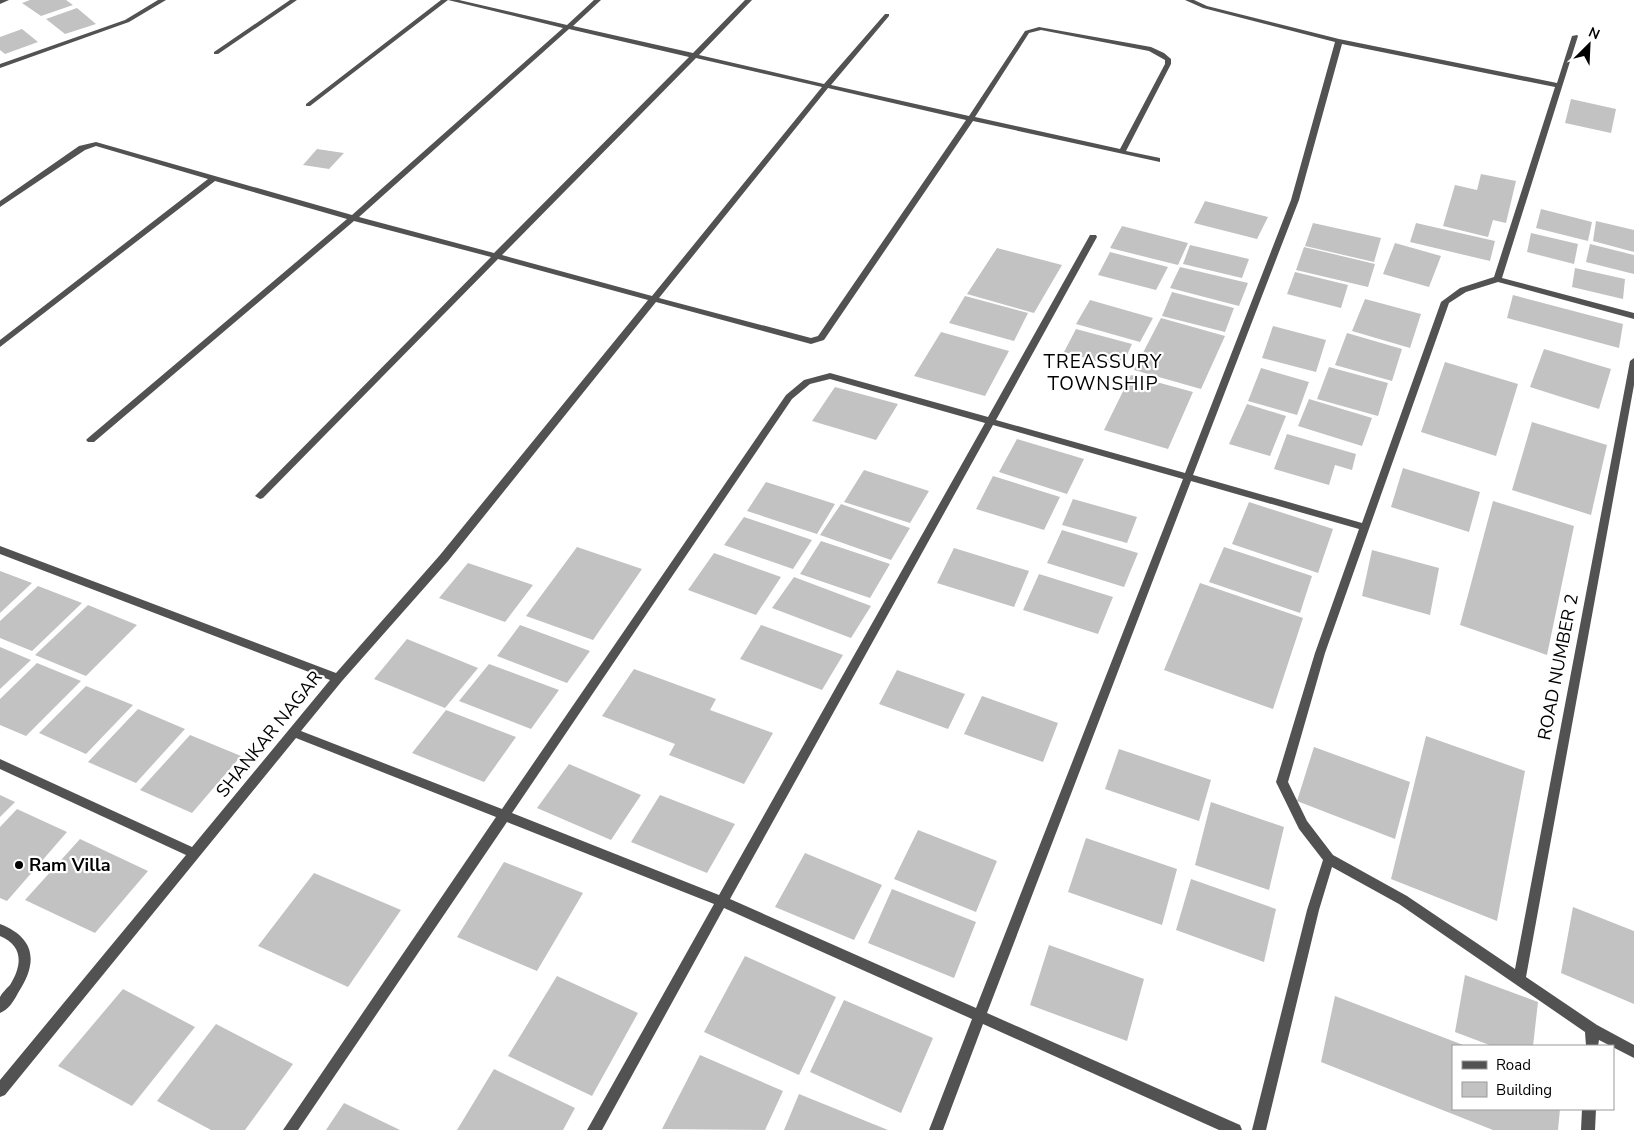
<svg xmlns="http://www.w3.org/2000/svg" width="1634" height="1130" viewBox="0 0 1634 1130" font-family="'Nunito Sans',sans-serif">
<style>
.building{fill:#c2c2c2}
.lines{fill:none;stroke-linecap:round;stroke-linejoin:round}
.minor{fill:#525252;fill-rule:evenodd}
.poi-dot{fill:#000;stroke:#fff;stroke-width:2}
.labels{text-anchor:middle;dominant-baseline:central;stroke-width:4.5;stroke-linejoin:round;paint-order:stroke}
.street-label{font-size:18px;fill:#000;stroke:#fff}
.poi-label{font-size:18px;font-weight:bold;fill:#000;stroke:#fff;text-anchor:start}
.neighbourhood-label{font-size:19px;letter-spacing:1px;fill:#000;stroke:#fff}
</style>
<rect width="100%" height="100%" fill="#fff"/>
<path class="building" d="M30,0h36l7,5 -32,11 -19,-13z
M77,8l19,16 -31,10 -19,-15z
M22,29l16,13 -33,12 -5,-4v-13z
M1571,99l45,10 -5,24 -46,-10z
M317,149l27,4 -15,16 -26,-4z
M1481,174l35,7 -10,42 -13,-3 -5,17 -45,-11 12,-41 22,5z
M1205,201l63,16 -11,22 -63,-16z
M1541,209l51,13 -4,19 -52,-13z
M1596,221l38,9v22l-41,-11z
M1313,223l68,15 -7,24 -69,-16z
M1416,223l79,18 -5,20 -80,-19z
M1122,226l66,17 -10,22 -68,-17z
M1531,233l47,11 -4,20 -47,-12z
M1395,243l46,13 -12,31 -46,-13z
M1590,244l44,11v19l-48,-12z
M1190,245l59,14 -7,19 -59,-14z
M1304,247l71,17 -7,23 -72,-17z
M997,248l65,17 -28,48 -67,-19z
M1110,252l58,15 -12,23 -58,-15z
M1180,267l68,16 -9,23 -69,-18z
M1575,268l50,11 -2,20 -51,-12z
M1295,272l53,13 -7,23 -54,-14z
M1172,292l62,16 -9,24 -63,-16z
M1513,295l110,29 -4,24 -112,-30z
M965,296l63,17 -14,28 -65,-18z
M1365,299l56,15 -11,34 -58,-17z
M1090,300l63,18 -13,24 -64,-18z
M1161,318l64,18 -24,53 -67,-19z
M1273,326l53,14 -10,32 -54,-14z
M1076,329l56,15 -11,24 -57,-16z
M941,332l68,19 -24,45 -71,-20z
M1347,333l55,16 -10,32 -57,-16z
M1544,349l67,20 -12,40 -69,-22z
M1445,362l73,22 -22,72 -75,-24z
M1329,367l59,16 -10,33 -61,-17z
M1261,368l48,14 -12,33 -49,-14z
M1131,375l62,17 -25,57 -64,-19z
M835,387l63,17 -22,36 -64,-19z
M1309,399l63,19 -10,28 -64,-20z
M1247,404l39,12 -16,40 -41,-12z
M1532,422l75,23 -16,70 -79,-25z
M1287,434l69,20 -4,16 -17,-5 -6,20 -55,-16z
M1017,439l67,20 -17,35 -68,-22z
M1403,468l77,24 -11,40 -78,-25z
M864,470l65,21 -19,32 -66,-21z
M993,476l67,21 -16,33 -68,-21z
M766,482l69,22 -18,30 -70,-23z
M1073,499l64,18 -10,26 -65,-18z
M1493,501l81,25 -27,129 -87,-30z
M1249,502l84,27 -15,44 -86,-29z
M841,504l69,24 -19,32 -71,-25z
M744,517l68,23 -19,29 -69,-24z
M1062,530l76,23 -14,34 -77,-24z
M821,541l69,23 -20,34 -70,-24z
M577,547l65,22 -49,71 -67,-24z
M1224,547l88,29 -12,37 -91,-31z
M954,548l75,23 -15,36 -77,-24z
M1372,550l67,18 -9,47 -68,-19z
M714,553l67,24 -25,38 -68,-25z
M468,563l65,22 -28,37 -66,-24z
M0,571l32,12 -32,30z
M1039,574l74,23 -15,37 -75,-24z
M794,577l77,29 -20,32 -79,-30z
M1200,583l103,35 -30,91 -109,-39z
M38,586l44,17 -50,48 -32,-13v-17z
M88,605l49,20 -51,51 -51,-21z
M520,625l70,26 -23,32 -70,-27z
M761,625l82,30 -21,35 -82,-31z
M407,639l71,29 -33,40 -71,-29z
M0,647l31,13 -31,29z
M37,663l44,18 -55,55 -26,-11v-26z
M489,664l70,26 -28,39 -72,-28z
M634,669l82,30 -6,11 63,23 -29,51 -75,-29 6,-11 -73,-28z
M897,670l68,24 -17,35 -69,-25z
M86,686l47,19 -47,49 -47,-21z
M982,696l76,27 -15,39 -79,-28z
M138,709l47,20 -49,54 -48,-21z
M446,710l70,27 -32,45 -72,-29z
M190,735l51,21 -49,57 -52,-23z
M1426,736l99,35 -28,150 -106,-42z
M1314,747l96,35 -15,57 -98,-38z
M1119,749l92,31 -12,41 -94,-32z
M569,764l72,31 -30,45 -74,-32z
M0,795l15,7 -15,15z
M660,795l75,29 -28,49 -76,-31z
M1211,802l73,25 -15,63 -74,-25z
M17,809l50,23 -60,69 -7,-3v-71z
M918,830l79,31 -21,51 -82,-33z
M1086,838l91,31 -15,56 -94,-33z
M80,839l68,32 -53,62 -70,-33z
M805,853l77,32 -28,55 -79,-33z
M504,862l79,31 -46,78 -80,-34z
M314,873l87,37 -53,77 -90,-41z
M1191,879l85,30 -12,53 -88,-32z
M892,889l84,33 -22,56 -86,-35z
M1573,907l61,24v73l-73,-31z
M1049,945l95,34 -17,62 -97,-36z
M745,956l91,41 -37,78 -95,-43z
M1465,975l73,27 -5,44h-41l-37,-14z
M557,976l81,37 -46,83 -84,-40z
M123,989l72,38 -63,79 -74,-40z
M1335,996l131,50h-13v63h107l-2,21h-65l-172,-68z
M844,1000l89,38 -32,75 -91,-41z
M216,1024l77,40 -48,66h-34l-54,-29z
M700,1055l83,36 -18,39 -103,-1z
M494,1069l81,39 -12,22h-106z
M799,1094l89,36h-104z
M344,1103l56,27h-74z"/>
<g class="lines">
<path class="minor" d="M0,0h9l-9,4z
M158,0h8l-37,22 -129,46v-4l125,-44z
M290,0h7l-79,54h-4v-2z
M441,0h18l108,25 27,-25h7l-28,26 120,27 52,-53h7l-53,55 125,29 61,-70h4v2l-58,69 138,31 56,-85 14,-4 112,20 13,6 7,6v5l-45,87 34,7v4l-187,-41 -149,219 -13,4 -155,-42 -208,259 -106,120 -41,50 201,78 284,-414 18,-15 26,-7 158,44 102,-182h6l1,2 -101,183 189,53 106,-273 44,-158 -132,-34 -18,-8h9l13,6 132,33 218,44 15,-47 5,-1 1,1 -76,242 132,35v6l-136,-37 -32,10 -17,11 -124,350 -37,129 19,39 26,34 74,41 108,73 115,-608 4,-3v27l-108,592 71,48 37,20v13l-35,-18 -1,6h-12l-1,-14 -186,-128 -67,-37 -13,43 -53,220h-14l55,-220 16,-50 -24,-31 -23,-47 39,-129 44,-124 -168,-48 -204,532 253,112 2,5h-23l-236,-106 -40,106h-14l43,-111 -248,-111 -122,222h-15l127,-226 -207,-82 -209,308h-15l213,-313 -200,-79 -291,357 -5,2v-17l186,-225 -186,-86v-10l192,88 138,-167 -330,-126v-8l336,127 104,-118 208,-255 -150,-41 -235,239 -3,1 -5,-3 2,-2 234,-237 -137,-36 -260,221h-6l-2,-2 2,-2 259,-219 -132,-38 -215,166v-7l208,-161 -112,-33 -11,4 -85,57v-6l79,-55 17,-4 256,73 211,-187 -115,-28 -138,106h-4v-2zM569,29l120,28 -195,196 -135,-36zM1041,30l108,21 16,9v4l-45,85 -145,-32 54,-84zM1342,44l213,43 -61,190 -34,11 -19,14 -79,221 -169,-48 106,-275zM696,58l126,29 -170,209 -150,-41zM828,88l138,32 -148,216 -7,2 -152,-40zM830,379l155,44 -266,472 -207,-82 280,-414 18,-15zM993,425l190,54 -207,529 -246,-109z
M0,924c36,14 38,39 18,69 -4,8 -10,17 -18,20 0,-4 0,-12 0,-16 2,-4 7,-9 10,-12 12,-19 14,-39 -10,-49z
M1582,1109h14l-1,21h-14z"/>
</g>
<circle class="poi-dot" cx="19" cy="865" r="5"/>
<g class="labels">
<g class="street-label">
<text transform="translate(1558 667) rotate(-79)">ROAD NUMBER 2</text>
<text transform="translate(269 734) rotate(-51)">SHANKAR NAGAR</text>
</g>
<g class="poi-label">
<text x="29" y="865">Ram Villa</text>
</g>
<g class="neighbourhood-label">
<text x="1103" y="362">TREASSURY<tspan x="1103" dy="22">TOWNSHIP</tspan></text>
</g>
</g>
<rect x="1452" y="1045" width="162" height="65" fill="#ffffff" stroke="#999999"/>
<rect x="1462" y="1061" width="25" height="8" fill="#525252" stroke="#999999"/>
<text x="1496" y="1070" font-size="15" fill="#000000">Road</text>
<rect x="1462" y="1082" width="25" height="15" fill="#c2c2c2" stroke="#999999"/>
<text x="1496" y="1095" font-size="15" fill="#000000">Building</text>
<g transform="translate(1589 45) rotate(24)" stroke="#ffffff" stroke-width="4" paint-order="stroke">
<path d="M0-4L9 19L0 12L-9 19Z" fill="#000000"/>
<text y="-8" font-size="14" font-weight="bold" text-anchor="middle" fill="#000000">N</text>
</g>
</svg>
